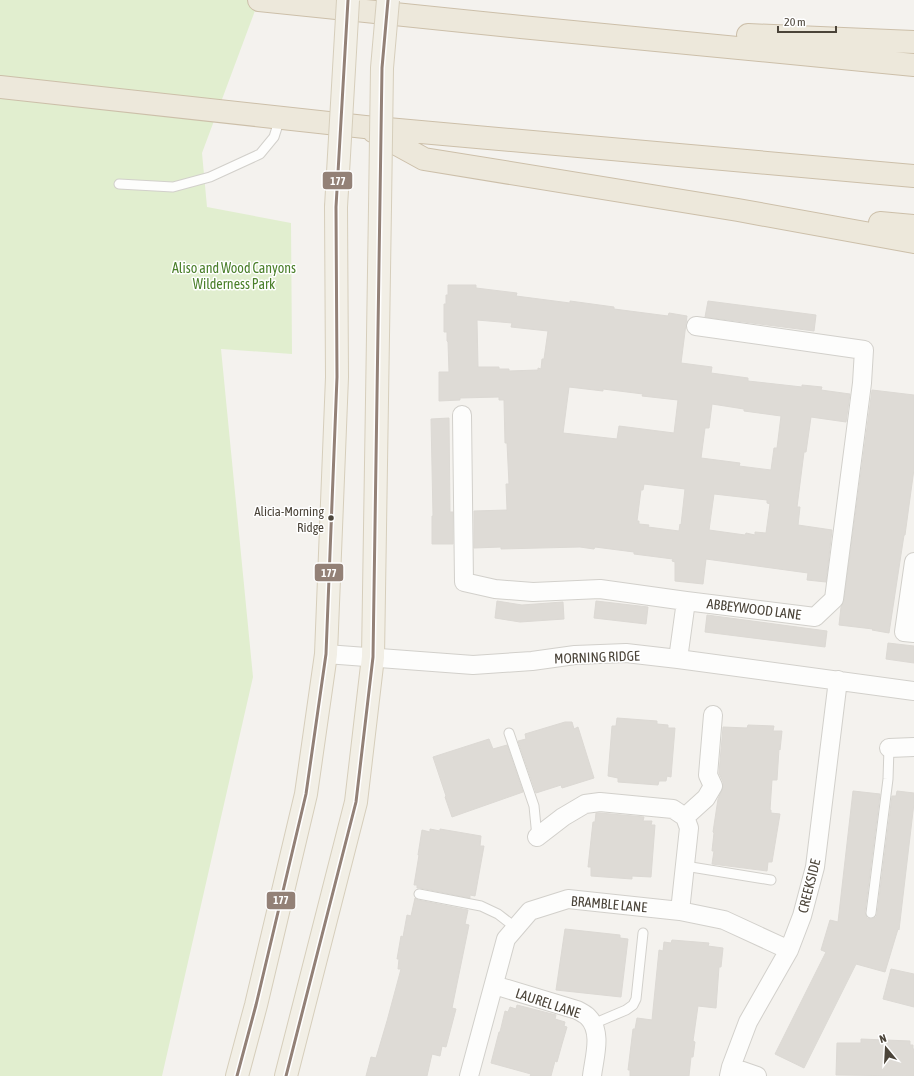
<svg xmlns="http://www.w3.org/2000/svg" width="914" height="1076" viewBox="0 0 914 1076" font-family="'Asap Condensed',sans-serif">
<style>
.green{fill:#e1eecf}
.building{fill:#dedbd6;stroke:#dcd9d4;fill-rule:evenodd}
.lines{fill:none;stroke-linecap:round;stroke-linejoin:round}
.service-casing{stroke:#d2d0cb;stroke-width:11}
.minor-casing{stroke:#d2d0cb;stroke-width:20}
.primary-casing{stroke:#d6cebb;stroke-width:24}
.motorway-casing{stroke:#ccbfa9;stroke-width:24}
.service{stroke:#fdfdfc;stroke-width:9}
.minor{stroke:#fdfdfc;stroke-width:18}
.primary{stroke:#f2efe6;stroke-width:22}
.motorway{stroke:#ede8db;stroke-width:22}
.primary-bridge-casing{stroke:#d6cebb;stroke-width:24;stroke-linecap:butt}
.primary-bridge{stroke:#f2efe6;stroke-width:22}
.bus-1-casing{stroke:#fff;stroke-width:6}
.bus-1{stroke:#938177;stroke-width:3}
.bus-dot{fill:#4b4439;stroke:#fff;stroke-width:1.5}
.labels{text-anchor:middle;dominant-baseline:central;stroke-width:3;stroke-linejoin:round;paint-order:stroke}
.bus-label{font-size:13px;fill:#4b4439;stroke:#fff;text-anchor:end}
.park-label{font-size:14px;fill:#4a7f2a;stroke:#fff}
.street-label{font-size:14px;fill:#4b4439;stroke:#fff}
.line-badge{stroke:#fff;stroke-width:1.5}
.badge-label{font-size:11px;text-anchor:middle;font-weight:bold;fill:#fff}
</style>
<rect width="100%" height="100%" fill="#f4f2ee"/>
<path class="green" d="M0,0h259l-57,153 5,54 84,16 1,131 -71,-5 32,328 -91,399h-162z"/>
<path class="building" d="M448,285h28v3l41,5 -1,3 54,7v-2l44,6v2l54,7 1,-3 18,3 -6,47 31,4 -1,6 37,5v3l54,6v-2l20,2 -1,3 29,4 -4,28 -35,-5 -5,35h-2l-7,55h3l-2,18 34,5 -6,52 -19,-2 1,-7 -102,-14 -3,25 -28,-3v-19l-3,-1 1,-2 -39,-5v-2l-39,-5 -1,2 -14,-2 -79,2v-2l-27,1v-37l33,-1 -1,-26h3l-2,-41h-2l-1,-43h-5v-3l-39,1v2l-21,1v-29h10l-1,-30 -1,-1v-9h-3v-28h2v-9h2zM477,320l35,3 -1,4 37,4 -4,28h-2l-1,10 -3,-1v2l-29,1v-2h-10v-2h-21zM569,387l34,4v-2l40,5 -1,2 36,4 -4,33 -55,-7 -2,13 -54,-6zM712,404l32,5v2l37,5 -4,32h-3l-3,22 -32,-4 1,-3 -39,-5 4,-30h4zM644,484l41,5 -4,36 -1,-1 -1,7 -31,-4 1,-2 -10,-1v-3h-2l4,-31h2zM714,494l53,6v3l3,1 -4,29 -11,-1v3l-9,-2 -1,2 -36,-5z
M708,301l108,14 -2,16 -109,-14z
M872,390l42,5v74l-9,66h-1l-15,98 -17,-3 1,-1 -34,-4 2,-18 3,-7z
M449,418l1,94h3v32h-21v-28h1l-2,-97z
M497,601l25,4 41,-3 1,17 -44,3 -25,-4z
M596,601l52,6 -2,17 -52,-6z
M707,615l120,16 -2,16 -120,-15z
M888,643l26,3v17l-28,-4z
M617,718l40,3v3l11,1v3h7l-4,49 -4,-1 -1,5h-7l-1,4 -40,-3v-4l-10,-2 4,-50h4z
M565,722h7l2,7 4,-2 16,51 -32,10 -1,-3 -25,8 -18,-52 8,-2 -1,-5z
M748,725l26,1 -1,5h9l-2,19 -1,-1 -2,31h-5l-2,30h1v3l9,1 -8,48h-4l-1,9 -55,-7 2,-13h-2l2,-18 -1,-1 5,-33 5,-12v-5l-4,-9 4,-46 24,1z
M489,739l4,10 14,-4 16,47 -71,25 -7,-20 1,-1 -13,-39z
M853,791l27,3 -15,118 2,6 4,1 5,-2 1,-3 15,-118h4l1,-5 17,2v10l-15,127 -1,-1 -13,43 -29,-8 -52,104 -29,-14 51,-102 -5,-2 9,-30 8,2z
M596,813h4l44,4 -1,4h9l-1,4h4l-4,52 -19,-1v3l-41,-3v-9h-3l5,-45h2z
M430,829l10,2v-2l41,7 -1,10h4l-9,50 -5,-1v3l-50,-10h-3v-3h-3l5,-30h-1l4,-25 8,2z
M415,898l3,2 50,10 -3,14 4,1 -17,83 4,1 -10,38 -4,-1 -2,10 -8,-2 -5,22h-61l5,-19 5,1 11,-37 14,-52h-3l1,-10h-2l4,-23 2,1 4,-22 4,1z
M565,929l55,6v3l8,1 -7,58 -65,-7z
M672,940l37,3 -1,3 15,2 -2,19h-2l-3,41 -18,-2 -5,35 2,1 -2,15h-2l-2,19h-59v-6h-2l5,-41h2l2,-11 15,2 7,-70 4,1 1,-9 7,1z
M891,969l23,5v33l-31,-8z
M517,1005l39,10 -1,4 10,3 -1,4 3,1 -5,17 -5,18 -2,-1 -4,15h-21l1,-2 -40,-11 8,-31h1l5,-21 3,1 2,-5 6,2z
M861,1039l49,2v4h3v4h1v27l-78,-1 1,-32h24z"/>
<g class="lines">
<g class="service-casing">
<path id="service" d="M119,184l54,3 37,-10 50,-23 14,-17 6,-19
M509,733l25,73 3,31
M685,866l86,14
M419,894l62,12 17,8 18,14
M871,913l17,-134 1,-31
M593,1024l33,-14 7,-5 3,-6 7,-66"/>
</g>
<g class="minor-casing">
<path id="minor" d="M462,415l2,167 31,7 38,3 67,-3 86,12 129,16 19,-18 28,-216 2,-33 -168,-24
M914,562l-10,70 10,1
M326,654l147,11 59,-4 43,-6 51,-2 52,6 236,32
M678,659l8,-58
M889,748l25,-1
M685,817l21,-19 7,-12 -5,-11 5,-60
M537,837l26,-20 22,-13 15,-2 73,7 12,8 4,11 -9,83
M494,985l83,25c4,2 8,4 11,7 15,15 6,41 4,59
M731,1067l26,9
M469,1076l37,-137 24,-28 38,-12 112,12 44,9 65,30
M729,1076l2,-9 17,-45 41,-72 13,-34 13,-49 23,-187"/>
</g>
<g class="primary-casing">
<path id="primary" d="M237,1076l19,-71 50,-211 20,-140 11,-277 -1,-170
M286,1076l70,-274 17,-145 7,-450"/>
</g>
<g class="motorway-casing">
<path id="motorway" d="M259,0l262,27 393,38
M748,35l166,7
M0,87l365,40 549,49
M373,131l51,28 314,51 176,32
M880,223l34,3"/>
</g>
<use href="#service" class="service"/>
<use href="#minor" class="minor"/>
<use href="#primary" class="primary"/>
<use href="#motorway" class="motorway"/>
<g class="primary-bridge-casing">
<path id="primary-bridge" d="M336,207l12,-207
M380,207l2,-139 6,-68"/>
</g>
<use href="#primary-bridge" class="primary-bridge"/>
<g class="bus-1-casing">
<path id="bus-1" d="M237,1076l19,-71 50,-211 20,-140 11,-277 -1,-170 12,-207
M286,1076l70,-274 17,-145 9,-589 6,-68"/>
</g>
<use href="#bus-1" class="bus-1"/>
</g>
<circle class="bus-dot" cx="331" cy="518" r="3.5"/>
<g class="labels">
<g class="bus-label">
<text x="324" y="511">Alicia-Morning<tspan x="324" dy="16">Ridge</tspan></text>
</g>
<g class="park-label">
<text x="234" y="268">Aliso and Wood Canyons<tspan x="234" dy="16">Wilderness Park</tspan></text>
</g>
<g class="street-label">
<text transform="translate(754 609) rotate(7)">ABBEYWOOD LANE</text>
<text transform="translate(597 657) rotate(-2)">MORNING RIDGE</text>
<text transform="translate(809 886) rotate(-76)">CREEKSIDE</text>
<text transform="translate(609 904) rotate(5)">BRAMBLE LANE</text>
<text transform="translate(548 1003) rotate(18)">LAUREL LANE</text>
</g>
</g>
<g class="line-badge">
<rect x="322" y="171" width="31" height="19" rx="4" fill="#938177"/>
<rect x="314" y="563" width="30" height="19" rx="4" fill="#938177"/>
<rect x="266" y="891" width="30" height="19" rx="4" fill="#938177"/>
</g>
<g class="badge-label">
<text x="338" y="185">177</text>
<text x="329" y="577">177</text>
<text x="281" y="904">177</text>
</g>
<g transform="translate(886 1048) rotate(342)" stroke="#ffffff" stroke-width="3" paint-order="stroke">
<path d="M0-3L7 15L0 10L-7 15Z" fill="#4b4439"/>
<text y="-6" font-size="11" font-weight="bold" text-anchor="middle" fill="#4b4439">N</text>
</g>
<path d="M778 26v6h58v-6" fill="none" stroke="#4b4439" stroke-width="2"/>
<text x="784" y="26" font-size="12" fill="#4b4439" stroke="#ffffff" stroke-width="3" paint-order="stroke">20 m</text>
</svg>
